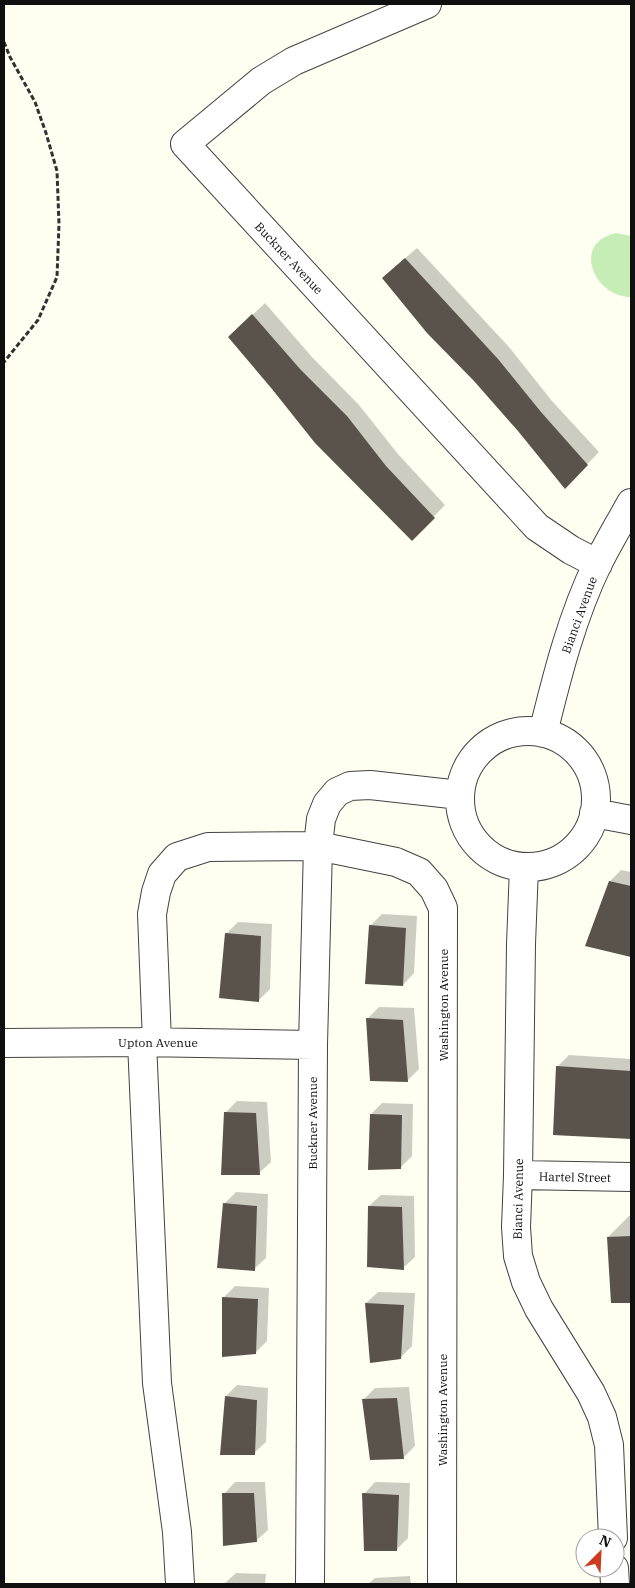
<svg xmlns="http://www.w3.org/2000/svg" width="635" height="1588" viewBox="0 0 635 1588" font-family="'IBM Plex Serif',serif">
<style>
.green{fill:#c7edb7}
.shadow{fill:#0003}
.building{fill:#59534b}
.lines{fill:none;stroke-linecap:round;stroke-linejoin:round}
.minor-casing{stroke:#424242;stroke-width:30}
.path{stroke:#313131;stroke-width:3;stroke-dasharray:5 2.5;stroke-linecap:butt}
.minor{stroke:#fff;stroke-width:28}
.labels{text-anchor:middle;dominant-baseline:central;stroke-width:5;stroke-linejoin:round;paint-order:stroke}
.street-label{font-size:12px;fill:#0f0f0f;stroke:#fff}
</style>
<rect width="100%" height="100%" fill="#fffff1"/>
<path class="green" d="M616,233l15,3v61c-36,1 -61,-54 -15,-64z"/>
<path class="shadow" d="M417,248l92,99 43,54 47,51 -34,35 -170,-220z
M265,303l47,54 47,48 39,49 47,51 -33,34 -170,-214z
M621,870l10,2v84l-45,-11 24,-64z
M382,914l35,2 -3,57 -11,12 -33,-59z
M238,922l34,2 -2,65 -12,12 -32,-67z
M379,1007l35,1 5,61 -12,12 -40,-62z
M569,1055l62,4v79l-77,-4 3,-67z
M237,1101l30,1 4,60 -12,11 -34,-60z
M382,1103l31,1 -1,52 -12,12 -29,-54z
M236,1192l32,2 -2,64 -12,11 -30,-65z
M381,1195l33,1 1,61 -12,11 -34,-62z
M629,1216h2v85l-18,1 -5,-65z
M235,1286l34,2 -2,53 -12,12 -32,-55z
M378,1292l37,1 -3,53 -12,12 -34,-55z
M237,1385l31,3 -2,54 -12,11 -28,-57z
M409,1387l6,59 -12,12 -40,-58 12,-12z
M235,1482h30l3,48 -12,11 -32,-47z
M375,1482l35,1 -2,55 -12,12 -32,-56z
M236,1573l30,1 -1,10h-41z
M410,1576l1,8h-43l7,-6z"/>
<path class="building" d="M405,258l93,101 43,53 47,53 -23,24 -47,-58 -44,-50 -47,-48 -45,-55z
M252,314l48,55 47,47 39,50 49,52 -23,23 -97,-98 -43,-54 -44,-52z
M609,881l22,5v71l-46,-11z
M369,925l37,3 -3,58 -38,-2z
M225,933l36,3 -2,66 -40,-4z
M366,1018l37,2 5,62 -38,-1z
M556,1066l75,5v68l-78,-4z
M224,1112l32,1 4,62h-39z
M370,1114l32,1 -1,54 -33,1z
M223,1203l34,3 -2,65 -38,-3z
M368,1206l34,1 2,63 -37,-3z
M631,1236v67h-20l-4,-66z
M222,1297l36,2 -2,55 -34,3z
M365,1303l39,2 -3,54 -31,4z
M225,1396l32,4 -2,55h-35z
M397,1398l7,61 -34,1 -8,-61z
M222,1493h32l3,49 -34,4z
M362,1493l37,2 -2,56h-33z"/>
<g class="lines">
<g class="minor-casing">
<path id="minor" d="M427,4l-133,57 -33,20 -76,63 352,383 34,23 27,14
M460 799a68 68 0 1 1 136 0a68 68 0 1 1-136 0Z
M543,733c14,-57 29,-117 55,-170 10,-20 22,-40 33,-60
M594,813l37,7
M524,867l-3,77 -3,231 -2,52 2,29 8,26 13,27 52,84 11,24 7,28 4,93
M142,1042l15,341 20,149 3,52
M157,1042l-5,-128 4,-22 6,-18 15,-17 31,-10 110,-1 78,16 23,10 15,17 9,19 -1,676
M4,1043l138,-1 171,3
M518,1175l113,2
M614,1568l1,16
M310,1584l3,-539 5,-199 3,-27 6,-15 10,-12 13,-6 20,-1 90,10"/>
</g>
<path class="path" d="M4,42l6,15 25,45 11,31 11,38 2,53 -2,53 -19,43 -34,42"/>
<use href="#minor" class="minor"/>
</g>
<g class="labels">
<g class="street-label">
<text transform="translate(289 258) rotate(47)">Buckner Avenue</text>
<text transform="translate(579 615) rotate(-70)">Bianci Avenue</text>
<text transform="translate(443 1005) rotate(-90)">Washington Avenue</text>
<text x="158" y="1042">Upton Avenue</text>
<text transform="translate(312 1123) rotate(-90)">Buckner Avenue</text>
<text transform="translate(575 1177) rotate(1)">Hartel Street</text>
<text transform="translate(518 1199) rotate(-89)">Bianci Avenue</text>
<text transform="translate(442 1410) rotate(-90)">Washington Avenue</text>
</g>
</g>
<rect width="635" height="1588" fill="none" stroke="#0f0f0f" stroke-width="10"/>
<g transform="translate(600 1553) rotate(24)"><circle r="24" fill="#ffffff" stroke="#9f9f9f"/>
<path d="M0-4L9 19L0 12L-9 19Z" fill="#cc3b1b"/>
<text y="-8" font-size="14" font-weight="bold" text-anchor="middle" fill="#0f0f0f">N</text>
</g>
</svg>
